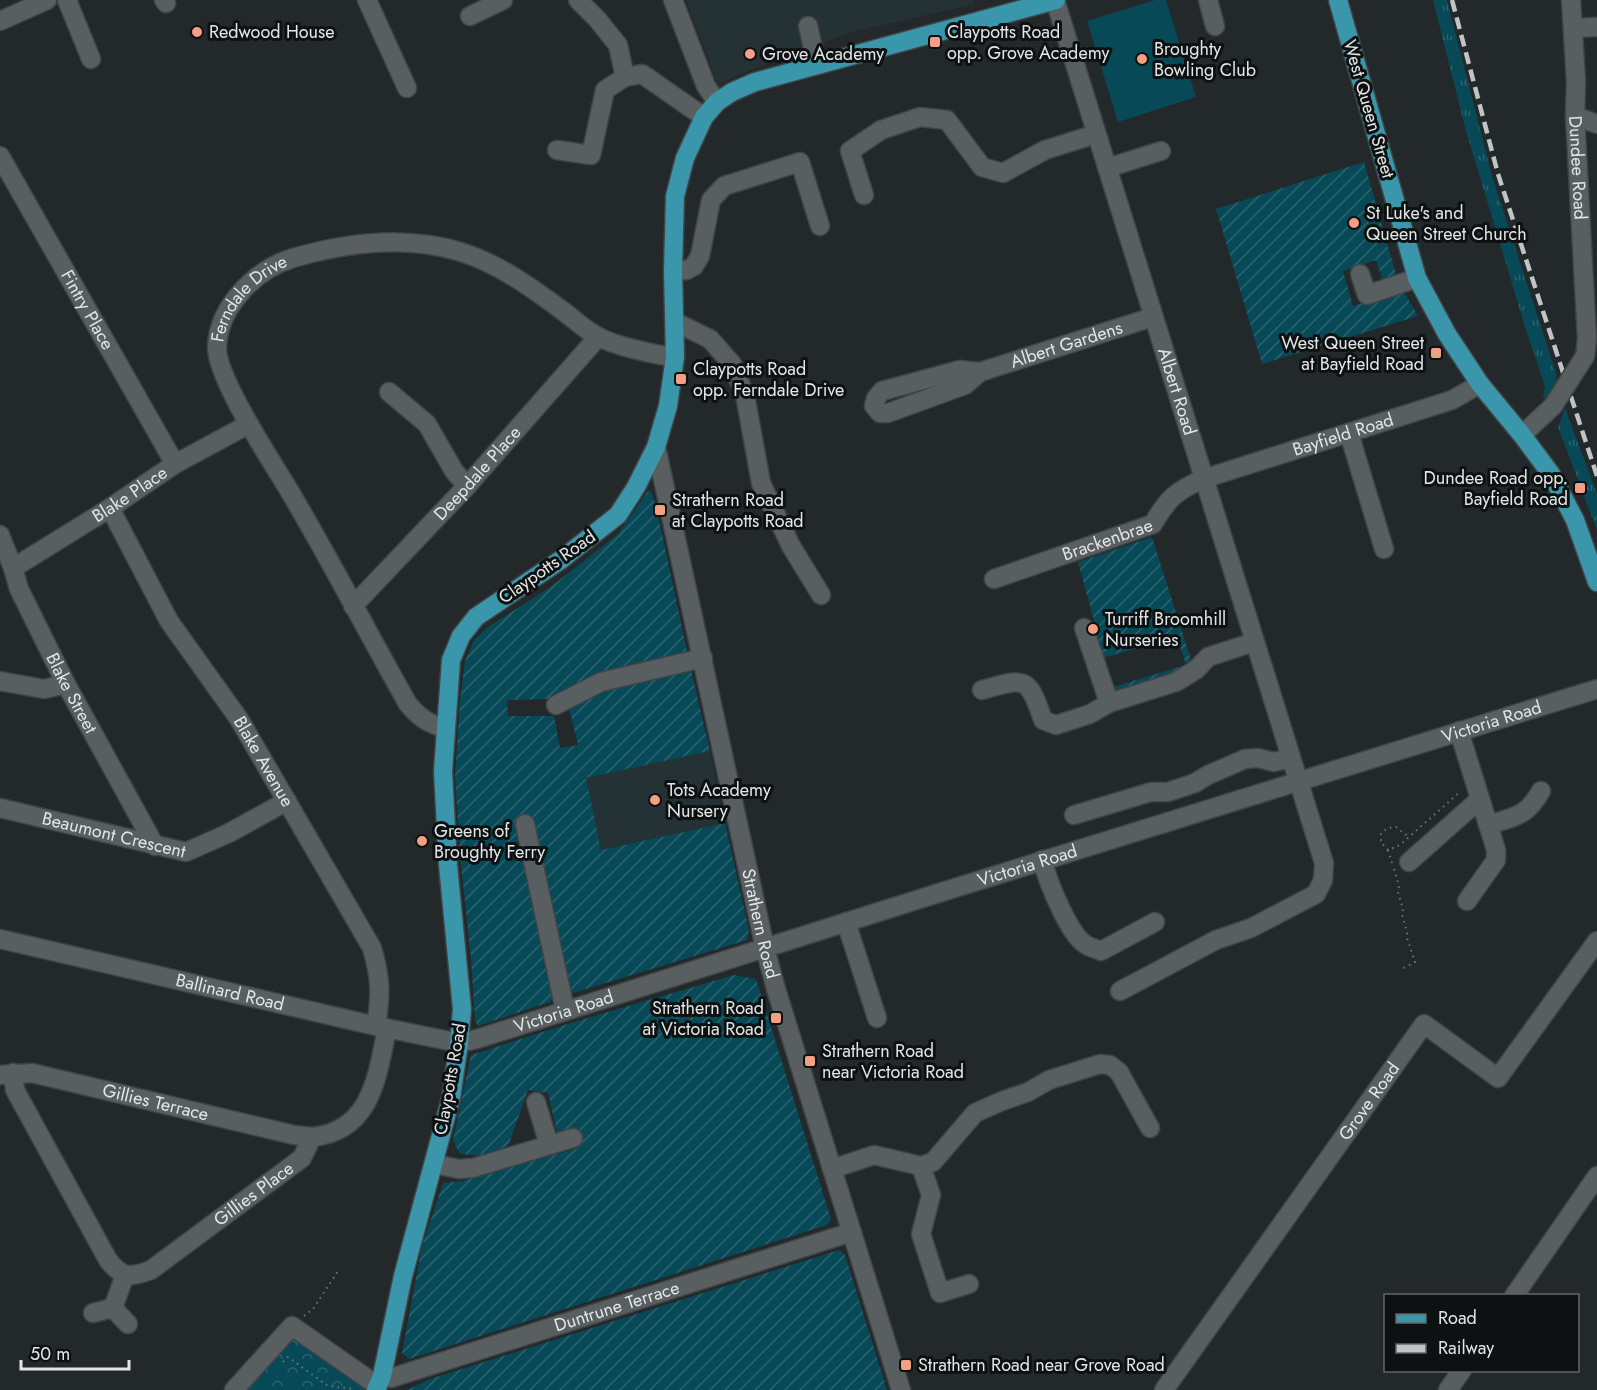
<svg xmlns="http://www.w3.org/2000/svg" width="1597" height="1390" viewBox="0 0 1597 1390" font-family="Jost,sans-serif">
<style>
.built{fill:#253235}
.grass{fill:url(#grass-tufts)}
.forest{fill:url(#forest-crowns)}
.garden{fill:url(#garden-furrows)}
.pitch{fill:#084957}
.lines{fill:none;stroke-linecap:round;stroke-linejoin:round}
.minor-casing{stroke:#404445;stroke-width:21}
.major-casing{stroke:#404445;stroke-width:21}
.path{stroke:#717577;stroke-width:2;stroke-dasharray:1.5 4.5;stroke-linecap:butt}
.minor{stroke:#595f61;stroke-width:18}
.major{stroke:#3a96ab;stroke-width:18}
.rail{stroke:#c0c4c5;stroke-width:4.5;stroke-dasharray:12 6;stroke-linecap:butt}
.minor-bridge-casing{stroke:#404445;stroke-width:21;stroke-linecap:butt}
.minor-bridge{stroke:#595f61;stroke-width:18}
.poi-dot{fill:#f39f85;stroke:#0e1111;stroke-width:2}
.labels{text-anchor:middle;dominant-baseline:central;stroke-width:6;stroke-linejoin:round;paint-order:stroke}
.poi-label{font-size:18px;fill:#e3e6e7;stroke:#0e1111;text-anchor:start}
.street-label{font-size:18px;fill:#e3e6e7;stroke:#0e1111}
</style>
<defs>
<pattern id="grass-tufts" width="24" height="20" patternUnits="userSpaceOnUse" patternTransform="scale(1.5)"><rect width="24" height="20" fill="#084957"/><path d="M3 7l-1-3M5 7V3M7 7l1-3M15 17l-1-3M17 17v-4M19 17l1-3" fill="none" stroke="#2c636f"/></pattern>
<pattern id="forest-crowns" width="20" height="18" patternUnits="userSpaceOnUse" patternTransform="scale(1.5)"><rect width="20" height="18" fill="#084957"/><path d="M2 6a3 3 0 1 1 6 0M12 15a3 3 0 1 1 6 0" fill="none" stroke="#2c636f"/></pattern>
<pattern id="garden-furrows" width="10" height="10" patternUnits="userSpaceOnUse" patternTransform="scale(1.5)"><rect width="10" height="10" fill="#084957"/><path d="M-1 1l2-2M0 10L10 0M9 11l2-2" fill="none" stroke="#2c636f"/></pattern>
</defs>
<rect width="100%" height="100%" fill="#23282a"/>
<path class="built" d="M686,0h287l2,4 -123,28 -117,44 -17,9z
M710,751l15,72 -124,27 -16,-72z"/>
<path class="grass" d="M1433,0h14l45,176 64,197 1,14 -10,10 -4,1 2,-12 -19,-56 -60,-199z
M1565,408l32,86v36l-39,-103z"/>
<path class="forest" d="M299,1337l64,48 1,5h-121l47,-50z"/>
<path class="garden" d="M1364,162l33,116 -13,7 -8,-25 -33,11 10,35 46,-14 6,2 13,22 -156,48 -46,-155z
M648,491l4,2 5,17 31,146 -135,43 -46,1 1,16h46l6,32 18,-3 -10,-41 35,-15 88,-19 19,81 -124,27 15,72 124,-27 24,107 -2,10 -174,53 -5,-2 -35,-172 -16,3 2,13 -2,8 -9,3 4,15 8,-1 6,6 27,131 -3,5 -72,24 -3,-5 -4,-62 -11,-103 -5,-79 5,-77 5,-39 9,-21 14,-13 64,-41 66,-52z
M1152,537l41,129 -14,9 -65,18 -1,-6 73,-22 -9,-29 -73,22 -26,-96z
M734,975l22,4 75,240 -4,6 -418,134 -7,-6 20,-107 21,-63 19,-2 116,-33 -5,-19 -16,4 -9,-40 -20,-3 -19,54c-14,11 -34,13 -50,9l-6,-13 18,-85 96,-31z
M839,1250l6,5 42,135h-480l23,-11z"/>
<path class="pitch" d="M1155,0h11l30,97 -78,25 -31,-101z"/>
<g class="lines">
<g class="minor-casing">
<g id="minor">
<path d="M67,0l24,59"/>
<path d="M164,0l2,3"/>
<path d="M367,0l40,88"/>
<path d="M578,0l19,19 21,26 7,32"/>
<path d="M673,0l33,86 11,16"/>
<path id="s1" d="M1055,0l269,863 -1,17 -7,14 -65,34 -35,12 -96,51"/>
<path d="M1208,0l7,26"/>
<path id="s2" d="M1571,0l5,82 -1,34 12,223 -2,17"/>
<path d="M470,16l33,-16"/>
<path d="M0,21l47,-21"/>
<path d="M808,26l9,39"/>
<path d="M1573,28l24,-1"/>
<path d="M1575,116l22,8"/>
<path d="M557,150l34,5 14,-65 20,-13 17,-3 62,43"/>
<path id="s3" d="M0,156l175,308"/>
<path d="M1107,168l54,-17"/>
<path d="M864,195l-14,-44 31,-21 39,-13 27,3 35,47 21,6 42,-23 51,-16"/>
<path d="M673,271l14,-1 7,-4 6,-10 11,-56 13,-14 76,-24 20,64"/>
<path d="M1360,274l7,21 50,-17"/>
<path d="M675,322l35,17 22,25 13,31 16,88 30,63 30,49"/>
<path id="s4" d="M980,372l-20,-2 -78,21 -6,7 -2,8 6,7h8l77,-28 15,-13 173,-55"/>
<path d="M389,392l38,32 27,47 13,15"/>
<path d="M1349,433l35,116"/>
<path d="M1522,435l31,-29"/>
<path id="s5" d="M656,447l109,501 11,41 125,401"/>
<path id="s6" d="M110,508l59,113 70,98 133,229c9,31 9,46 4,78"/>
<path id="s7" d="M0,535l13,33 6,21 47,95 89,162"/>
<path id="s8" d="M13,568l97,-60 65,-44 74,-40"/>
<path id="s9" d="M994,579l159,-55c15,-26 23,-33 50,-45l249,-79 28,-16"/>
<path id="s10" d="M353,606l114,-120 131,-149"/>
<path d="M1084,628l25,75"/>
<path d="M0,681l44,8 22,-5"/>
<path d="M982,690c43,-12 46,-15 61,30l13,5 34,-11 19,-11 67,-21 21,-13 11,-12 46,-15"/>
<path d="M556,705l45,-23 102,-24"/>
<path id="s11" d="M445,728c-17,-4 -26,-11 -37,-24 -39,-69 -75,-139 -115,-207 -18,-31 -78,-120 -76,-151 2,-40 39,-77 76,-88 55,-16 112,-23 168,-6 38,12 71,36 102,59 11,8 22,19 34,25 17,10 59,19 78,21"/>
<path d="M1459,731l37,119v10l-29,41"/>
<path id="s12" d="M0,808l186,44 43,-19 58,-32"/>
<path d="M1074,815l77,-23h17l27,-9 13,-8 37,-16 13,-1 16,4 16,-4"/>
<path d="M525,824l40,186"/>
<path d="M1488,825c28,-9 38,-8 53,-34"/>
<path d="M1042,860c6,21 27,77 46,86 4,2 9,3 13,5l54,-29"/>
<path d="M1409,862l71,-63"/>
<path d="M846,922l31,96"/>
<path id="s13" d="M0,939l376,87 83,17 18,-4 468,-148 652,-202"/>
<path id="s14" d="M13,1073l2,17 93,170c14,18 22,18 43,10l151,-112 10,-21c60,-6 65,-61 75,-108"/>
<path id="s15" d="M0,1075l32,-2 262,62 18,2"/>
<path d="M536,1102l13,43"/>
<path d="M434,1164l25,5 14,-1 100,-30"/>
<path d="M921,1166l10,29 -10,39 19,59 29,-9"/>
<path d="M832,1169l42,-14 47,11 12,-4 42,-49 27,-12 26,-9 21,-12 51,-16 10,1 9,7 31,56"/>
<path d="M1514,1296l83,-120"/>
<path d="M113,1308l12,-33"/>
<path d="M93,1313l20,-5 15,16"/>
<path id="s16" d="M382,1376l9,2 461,-146"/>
<path d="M234,1390l58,-64 86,60"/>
<path id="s17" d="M1164,1390l260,-366 74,54 99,-137"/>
<path d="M1448,1390l14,-20"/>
</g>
</g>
<g class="major-casing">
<path id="major" d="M1338,0l79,278 30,56 33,50 42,51 29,39 24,46 22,62
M376,1390l6,-14 21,-100 48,-178 8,-55 3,-34 -14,-144 -5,-94 8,-111 10,-24 15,-19 86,-58 56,-44 18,-28 20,-40 12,-41 7,-49 -2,-86 2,-75 10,-38 19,-41 13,-15 15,-10 23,-10 301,-82"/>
</g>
<path class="path" d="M1388,850l-7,-8v-9l7,-5 8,-1 13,10
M1392,863l-4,-13 12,-5 61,-54
M1394,869l5,17 -1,6 5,17 -1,6 5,17v6l8,24 -13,7
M304,1316l9,-7 25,-38
M283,1362l5,-5 40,29 25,3"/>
<use href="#minor" class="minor"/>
<use href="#major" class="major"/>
<path class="rail" d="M1452,0l46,174 99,302"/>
<g class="minor-bridge-casing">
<path id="minor-bridge" d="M1553,406l32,-50"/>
</g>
<use href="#minor-bridge" class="minor-bridge"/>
</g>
<g class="poi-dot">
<circle cx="197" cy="32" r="6"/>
<rect x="929" y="36" width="12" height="12" rx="3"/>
<circle cx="750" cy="54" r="6"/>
<circle cx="1142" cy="59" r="6"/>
<circle cx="1354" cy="223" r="6"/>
<rect x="1430" y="347" width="12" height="12" rx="3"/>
<rect x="675" y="373" width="12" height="12" rx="3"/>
<rect x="1574" y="482" width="12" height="12" rx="3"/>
<rect x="654" y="504" width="12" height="12" rx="3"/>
<circle cx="1093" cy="629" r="6"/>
<circle cx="655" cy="800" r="6"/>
<circle cx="422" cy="841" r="6"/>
<rect x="770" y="1012" width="12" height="12" rx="3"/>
<rect x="804" y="1055" width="12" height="12" rx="3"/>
<rect x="900" y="1359" width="12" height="12" rx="3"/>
</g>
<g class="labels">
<g class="poi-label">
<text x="209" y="32">Redwood House</text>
<text x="947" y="32">Claypotts Road<tspan x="947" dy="21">opp. Grove Academy</tspan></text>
<text x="1154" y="49">Broughty<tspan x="1154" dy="21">Bowling Club</tspan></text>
<text x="762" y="54">Grove Academy</text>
<text x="1366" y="213">St Luke's and<tspan x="1366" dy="21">Queen Street Church</tspan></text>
<text x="1424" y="343" text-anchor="end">West Queen Street<tspan x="1424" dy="21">at Bayfield Road</tspan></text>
<text x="693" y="369">Claypotts Road<tspan x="693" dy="21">opp. Ferndale Drive</tspan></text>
<text x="1568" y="478" text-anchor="end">Dundee Road opp.<tspan x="1568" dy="21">Bayfield Road</tspan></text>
<text x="672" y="500">Strathern Road<tspan x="672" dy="21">at Claypotts Road</tspan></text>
<text x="1105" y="619">Turriff Broomhill<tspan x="1105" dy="21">Nurseries</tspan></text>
<text x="667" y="790">Tots Academy<tspan x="667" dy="21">Nursery</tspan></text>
<text x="434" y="831">Greens of<tspan x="434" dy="21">Broughty Ferry</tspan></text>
<text x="764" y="1008" text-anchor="end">Strathern Road<tspan x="764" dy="21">at Victoria Road</tspan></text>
<text x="822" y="1051">Strathern Road<tspan x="822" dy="21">near Victoria Road</tspan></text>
<text x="918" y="1365">Strathern Road near Grove Road</text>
</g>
<g class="street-label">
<text transform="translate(1369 109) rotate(74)">West Queen Street</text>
<text stroke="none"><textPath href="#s2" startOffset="168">Dundee Road</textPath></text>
<text stroke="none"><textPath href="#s11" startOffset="512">Ferndale Drive</textPath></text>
<text stroke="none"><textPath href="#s3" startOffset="177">Fintry Place</textPath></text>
<text stroke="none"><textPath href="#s4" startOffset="328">Albert Gardens</textPath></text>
<text stroke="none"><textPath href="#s1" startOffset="410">Albert Road</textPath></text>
<text stroke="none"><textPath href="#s9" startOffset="384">Bayfield Road</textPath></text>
<text stroke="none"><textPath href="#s10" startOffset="182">Deepdale Place</textPath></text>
<text stroke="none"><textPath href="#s8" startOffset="138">Blake Place</textPath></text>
<text stroke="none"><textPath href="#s9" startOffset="120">Brackenbrae</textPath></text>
<text transform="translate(547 567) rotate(-35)">Claypotts Road</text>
<text stroke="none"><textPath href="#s7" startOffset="174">Blake Street</textPath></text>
<text stroke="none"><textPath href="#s13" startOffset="1552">Victoria Road</textPath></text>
<text stroke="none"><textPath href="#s6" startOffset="297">Blake Avenue</textPath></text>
<text stroke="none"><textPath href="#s12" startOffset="117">Beaumont Crescent</textPath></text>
<text stroke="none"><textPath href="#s13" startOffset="1066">Victoria Road</textPath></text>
<text stroke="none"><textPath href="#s5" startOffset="488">Strathern Road</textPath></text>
<text stroke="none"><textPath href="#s13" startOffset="236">Ballinard Road</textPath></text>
<text stroke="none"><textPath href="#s13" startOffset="580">Victoria Road</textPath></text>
<text transform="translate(450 1079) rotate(-80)">Claypotts Road</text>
<text stroke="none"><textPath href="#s17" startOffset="354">Grove Road</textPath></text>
<text stroke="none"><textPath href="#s15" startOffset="159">Gillies Terrace</textPath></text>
<text stroke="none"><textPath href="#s14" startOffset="388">Gillies Place</textPath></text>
<text stroke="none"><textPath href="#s16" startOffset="246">Duntrune Terrace</textPath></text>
</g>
</g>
<rect x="1384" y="1294" width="195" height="78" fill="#0e1111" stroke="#636667" stroke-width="1.5"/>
<rect x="1396" y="1314" width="30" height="9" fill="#3a96ab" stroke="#636667" stroke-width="1.5"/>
<text x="1438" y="1324" font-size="18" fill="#e3e6e7">Road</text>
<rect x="1396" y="1344" width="30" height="9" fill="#c0c4c5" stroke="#636667" stroke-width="1.5"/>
<text x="1438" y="1354" font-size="18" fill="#e3e6e7">Railway</text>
<path d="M21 1360v9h108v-9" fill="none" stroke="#e3e6e7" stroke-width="3"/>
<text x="30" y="1360" font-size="18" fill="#e3e6e7" stroke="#0e1111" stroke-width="4.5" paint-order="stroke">50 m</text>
</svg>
